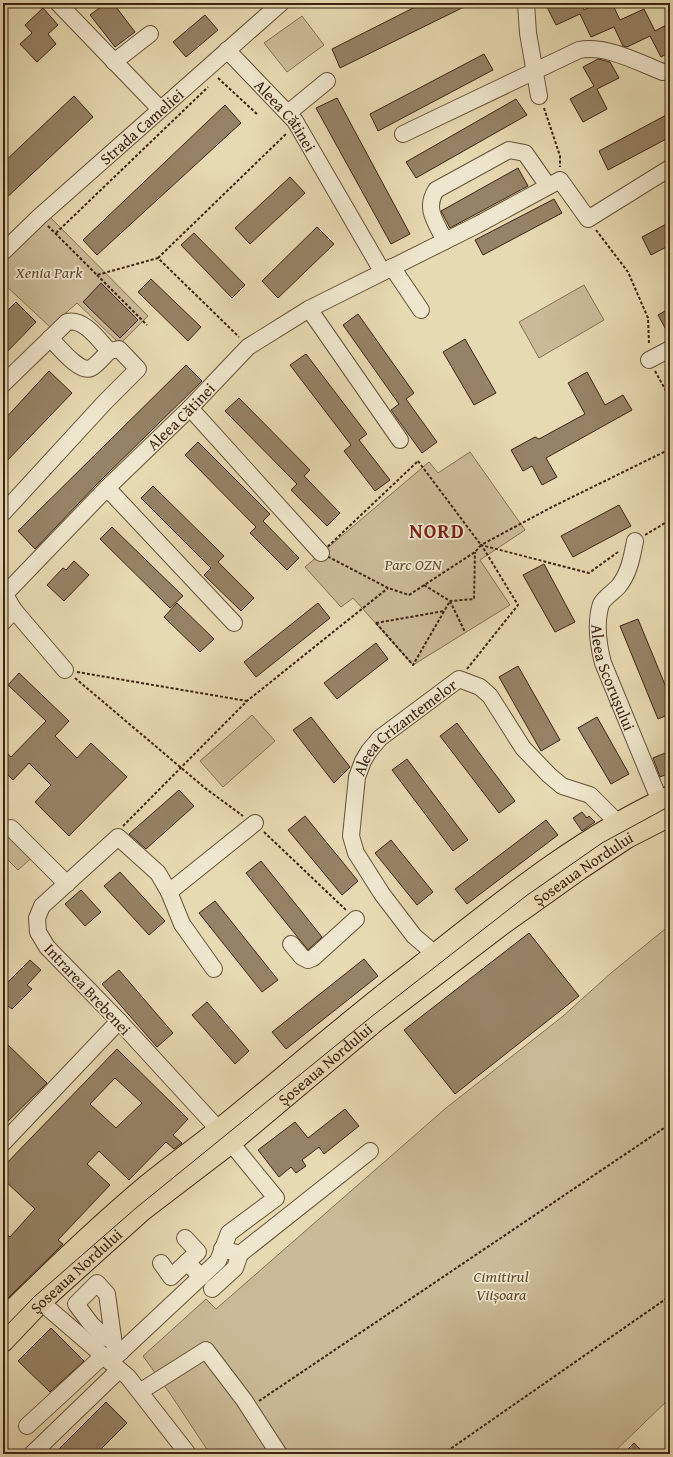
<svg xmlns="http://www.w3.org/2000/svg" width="673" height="1457" viewBox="0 0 673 1457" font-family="'Gentium Book Plus',serif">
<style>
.green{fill:#c9bb97;stroke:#837054}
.building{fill:#958365;stroke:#3d2411;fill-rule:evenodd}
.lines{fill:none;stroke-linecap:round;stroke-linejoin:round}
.minor-casing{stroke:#675239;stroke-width:18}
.major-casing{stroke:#3d2411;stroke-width:22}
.path{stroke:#3d2411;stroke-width:2;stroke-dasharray:3 2;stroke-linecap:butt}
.minor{stroke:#efe7cd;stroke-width:16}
.major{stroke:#e6dab2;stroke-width:20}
.tram{stroke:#3d2411;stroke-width:1}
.labels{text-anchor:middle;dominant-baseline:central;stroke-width:3.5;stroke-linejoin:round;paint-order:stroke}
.street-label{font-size:16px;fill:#3d2411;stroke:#efe7cd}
.park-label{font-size:16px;font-style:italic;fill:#604a32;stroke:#efe7cd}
.district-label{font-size:20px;font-weight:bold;letter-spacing:1px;fill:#7a1f14;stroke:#efe7cd}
</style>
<rect width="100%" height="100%" fill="#e6dab2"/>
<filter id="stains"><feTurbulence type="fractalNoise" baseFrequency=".005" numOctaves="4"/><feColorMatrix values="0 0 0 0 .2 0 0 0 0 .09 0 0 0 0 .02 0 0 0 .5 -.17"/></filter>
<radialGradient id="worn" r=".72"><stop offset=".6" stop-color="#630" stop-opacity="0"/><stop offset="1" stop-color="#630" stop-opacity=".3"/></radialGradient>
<path class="green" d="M302,16l22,29 -37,27 -23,-29z
M48,215l100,101 -28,28 -43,-41 -27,24 -47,-44v-23z
M584,285l20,35 -65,38 -20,-36z
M470,452l55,78 -45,30 30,45 -97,60 -60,-67 -12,9 -36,-40 124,-105 9,11z
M252,715l23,26 -52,46 -23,-26z
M6,817l33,34 -21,19 -15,-15v-35z
M670,925v473l-58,56h-402l-39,-59 -28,-39 63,-57 10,10 230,-201 116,-91 49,-44z"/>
<path class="building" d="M106,3h7l22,29 -20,15 -25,-32z
M423,3h49l-132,65 -8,-19z
M545,3h36l3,7 14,-7h14l8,17 24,-11 11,22 15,-8v29l-9,5 -11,-21 -23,11 -4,-1 -9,-19 -23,10 -11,-23 -24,11z
M43,8l15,17 -10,9 8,10 -19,18 -17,-18 12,-11 -7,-8z
M205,15l13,15 -32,27 -13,-15z
M484,54l9,16 -115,61 -8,-17z
M598,59l12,3 9,16 -22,11 10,20 -24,13 -13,-23 24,-13 -11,-19z
M74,96l19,21 -90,84v-38z
M337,98l73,136 -19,10 -75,-136z
M516,99l11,16 -111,63 -10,-16z
M225,105l16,18 -144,132 -14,-15z
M670,113v24l-62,33 -9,-19z
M518,168l10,18 -78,42 -9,-17z
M290,177l15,16 -55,51 -15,-16z
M554,199l8,14 -79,42 -8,-15z
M670,222v23l-19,10 -9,-18z
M317,227l17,17 -56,54 -16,-17z
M194,233l51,52 -13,13 -51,-53z
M151,279l50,48 -13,14 -50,-49z
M101,283l37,37 -18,18 -37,-36z
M16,302l20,20 -33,34v-41z
M670,308v29l-12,-22z
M358,314l56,79 -8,6 31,43 -15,11 -31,-43 8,-6 -56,-79z
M465,339l31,54 -22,12 -31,-53z
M306,354l61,80 -8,6 31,40 -15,11 -31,-40 7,-6 -61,-80z
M186,365l16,16 -102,100 -65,68 -17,-18z
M49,371l23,22 -69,72v-44z
M587,372l18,33 18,-10 9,15 -86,48 11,19 -15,8 -10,-19 -9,5 -12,-21 24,-13 4,2 46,-25 -17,-31z
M239,398l71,72 -6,6 36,37 -13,13 -36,-36 6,-6 -72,-73z
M198,442l72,72 -7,7 36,37 -12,12 -37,-37 6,-6 -71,-72z
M153,486l71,70 -6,6 36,36 -13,13 -37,-36 7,-7 -70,-70z
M619,505l12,21 -58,31 -12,-21z
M112,527l71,69 -13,12 -70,-69z
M74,561l15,14 -25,26 -17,-16 16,-17 3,2z
M544,564l31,58 -20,10 -32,-57z
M177,603l37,36 -14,13 -36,-35z
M318,603l12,15 -74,59 -12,-15z
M638,619l32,78v17l-12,5 -38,-93z
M376,643l12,16 -51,40 -13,-16z
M518,666l42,74 -19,11 -42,-74z
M19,673l50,48 -14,15 22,22 14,-15 36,34 -58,59 -34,-34 16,-17 -22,-22 -16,17 -10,-10v-21l8,8 35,-36 -38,-36z
M311,717l39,50 -16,16 -41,-53z
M597,717l32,57 -18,10 -33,-56z
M457,723l58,78 -16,12 -59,-77z
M670,751v22l-10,4 -7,-19z
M407,759l61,81 -15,11 -61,-81z
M179,790l15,16 -48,43 -17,-15z
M582,812l5,6 2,-2 6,6 -13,9 -9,-13z
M305,816l53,65 -16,14 -54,-65z
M546,820l12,15 -91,69 -12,-15z
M391,840l42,52 -16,13 -42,-52z
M261,861l61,76 -14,13 -62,-77z
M120,872l45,49 -16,14 -45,-49z
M81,890l20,22 -16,14 -20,-22z
M215,901l63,79 -16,12 -63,-79z
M529,933l50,63 -124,98 -51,-64z
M364,959l14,17 -92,73 -14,-17z
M30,960l11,10 -14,15 5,4 -20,20 -4,-3 -5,5v-24z
M119,970l54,63 -16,14 -55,-63z
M207,1002l42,49 -14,13 -43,-49z
M3,1040l44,43 -44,43z
M117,1049l71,70 -15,16 9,8 -8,6 -8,-7 -37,38 -30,-29 -12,13 23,21 -52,55 5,4 -60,59v-73l7,7 25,-28 -32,-30v-12zM115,1078l27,25 -26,25 -26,-24z
M345,1109l14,17 -35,28 -5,-7 -17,13 4,6 -10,7 -5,-6 -12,10 -21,-27 37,-28 13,16z
M51,1328l33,33 -34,31 -32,-31z
M106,1402l21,21 -31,31h-42z
M634,1443l11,11h-22z"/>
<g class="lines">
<g class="minor-casing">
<g id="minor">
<path d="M58,3l102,106"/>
<path d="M526,3l2,30 11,63"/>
<path id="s1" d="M227,50l68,71 87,150"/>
<path d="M114,62l36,-28"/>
<path d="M288,113l39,-32"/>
<path d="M403,134l176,-84c28,-5 58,12 84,22"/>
<path d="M445,241c-9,-19 -21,-32 -9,-51l73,-40 16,3 23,33"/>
<path id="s2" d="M3,252l36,-35 242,-214"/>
<path d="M392,267l29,43"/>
<path d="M309,309l91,131"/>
<path d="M50,338c8,8 30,36 41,30 7,-4 13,-12 18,-17"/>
<path d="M649,360l21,-11"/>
<path d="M3,384l64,-62c17,-4 31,17 42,29l10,-2 19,20 -33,33 -102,111"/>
<path d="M190,408l131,145"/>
<path d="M107,488l127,135"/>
<path id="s3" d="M635,541c-3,16 -6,33 -17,46 -5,5 -14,11 -17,17 -6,19 -3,40 2,59l61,148"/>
<path d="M3,592l11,18 51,60"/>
<path id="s4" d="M5,594l102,-106 83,-80 58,-61 61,-38 168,-84 83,-45 28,39 82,-51"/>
<path d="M3,622l11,-12"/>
<path d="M11,828l56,56"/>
<path d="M291,944l11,13 6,3 5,-2 43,-39"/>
<path id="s5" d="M442,963l-7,-9 -21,-18 -32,-42 -26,-41 -5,-17 6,-59 6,-16 6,-10 11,-13 79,-59 21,8 10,9 33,52 26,27 13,11 28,9 28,28"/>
<path d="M214,969l-32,-45 -13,-32 86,-69"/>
<path d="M3,1143l116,-122"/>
<path d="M185,1238l13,14 -11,10"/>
<path d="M222,1249l18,5 130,-103"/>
<path d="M161,1263l10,14 16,-15 14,15"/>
<path d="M212,1289l23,-21 5,-14"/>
<path d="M41,1302l87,75 60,77"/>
<path d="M113,1336l-7,2 -15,-14 -15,-20 21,-21 10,11 7,51 7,7"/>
<path d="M110,1362l108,-101 11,-28 47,-35 -45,-55 -112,-122 -72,-74 -9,-15 -1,-14 5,-12 76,-69 40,36 11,19"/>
<path d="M141,1391l65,-41 38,50 35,54"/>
<path d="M27,1426l76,-70"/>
<path d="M32,1454l87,-84"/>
</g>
</g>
<g class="major-casing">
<g id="major">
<path d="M3,1319c46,-46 94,-92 144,-134 23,-19 47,-36 71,-55 62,-50 122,-102 185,-151 85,-66 168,-138 267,-183"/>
<path id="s6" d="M3,1342l38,-40 101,-91 89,-68 145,-122 127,-97 76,-54 48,-32 43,-22"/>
</g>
</g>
<path class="path" d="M218,78l40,37
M544,108l16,48v11
M48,226l49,49 61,-17 81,79
M596,230l32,42 20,46 1,26
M56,233l152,-146
M158,258l128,-124
M97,275l50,50
M655,371l15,27
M418,461l63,84 -6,7 -66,43 -21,-7 -67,-35z
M645,535l25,-15
M618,552l-29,21 -108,-28 71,-38 118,-58
M424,585l26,16 24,-2 1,-47
M450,601l15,31
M376,623l37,42 37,-64
M376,623l68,-12
M467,669l51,-64 -36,-59
M77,672l170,29
M75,678l130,110 38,28
M123,826l124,-125 141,-113
M264,832l82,78
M259,1401l411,-277
M443,1454l227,-158"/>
<use href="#minor" class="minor"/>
<use href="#major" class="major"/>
<path class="tram" d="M3,1329l31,-32 102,-89 235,-191 155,-121 76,-53 68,-37"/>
</g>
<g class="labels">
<g class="street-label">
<text stroke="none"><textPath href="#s1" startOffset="88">Aleea Cătinei</textPath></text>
<text stroke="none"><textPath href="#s2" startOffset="187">Strada Cameliei</textPath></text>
<text stroke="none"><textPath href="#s4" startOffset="250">Aleea Cătinei</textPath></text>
<text stroke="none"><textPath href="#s3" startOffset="150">Aleea Scorușului</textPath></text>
<text stroke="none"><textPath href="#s5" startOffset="288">Aleea Crizantemelor</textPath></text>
<text stroke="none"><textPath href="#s6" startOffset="750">Șoseaua Nordului</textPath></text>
<text transform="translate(88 989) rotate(47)">Intrarea Brebenei</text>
<text stroke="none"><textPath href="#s6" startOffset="426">Șoseaua Nordului</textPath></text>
<text stroke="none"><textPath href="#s6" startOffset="102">Șoseaua Nordului</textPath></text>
</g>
<g class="park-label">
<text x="49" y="272">Xenia Park</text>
<text x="413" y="564">Parc OZN</text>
<text x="501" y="1276">Cimitirul<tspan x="501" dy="18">Viișoara</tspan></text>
</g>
<g class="district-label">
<text x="437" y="530">NORD</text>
</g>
</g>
<rect width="673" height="1457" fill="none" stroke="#e6dab2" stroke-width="16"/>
<rect x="4" y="4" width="665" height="1449" fill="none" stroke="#3d2411" stroke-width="2"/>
<rect x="8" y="8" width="657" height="1441" fill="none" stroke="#3d2411"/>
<rect width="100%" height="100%" filter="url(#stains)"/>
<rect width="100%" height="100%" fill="url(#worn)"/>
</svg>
